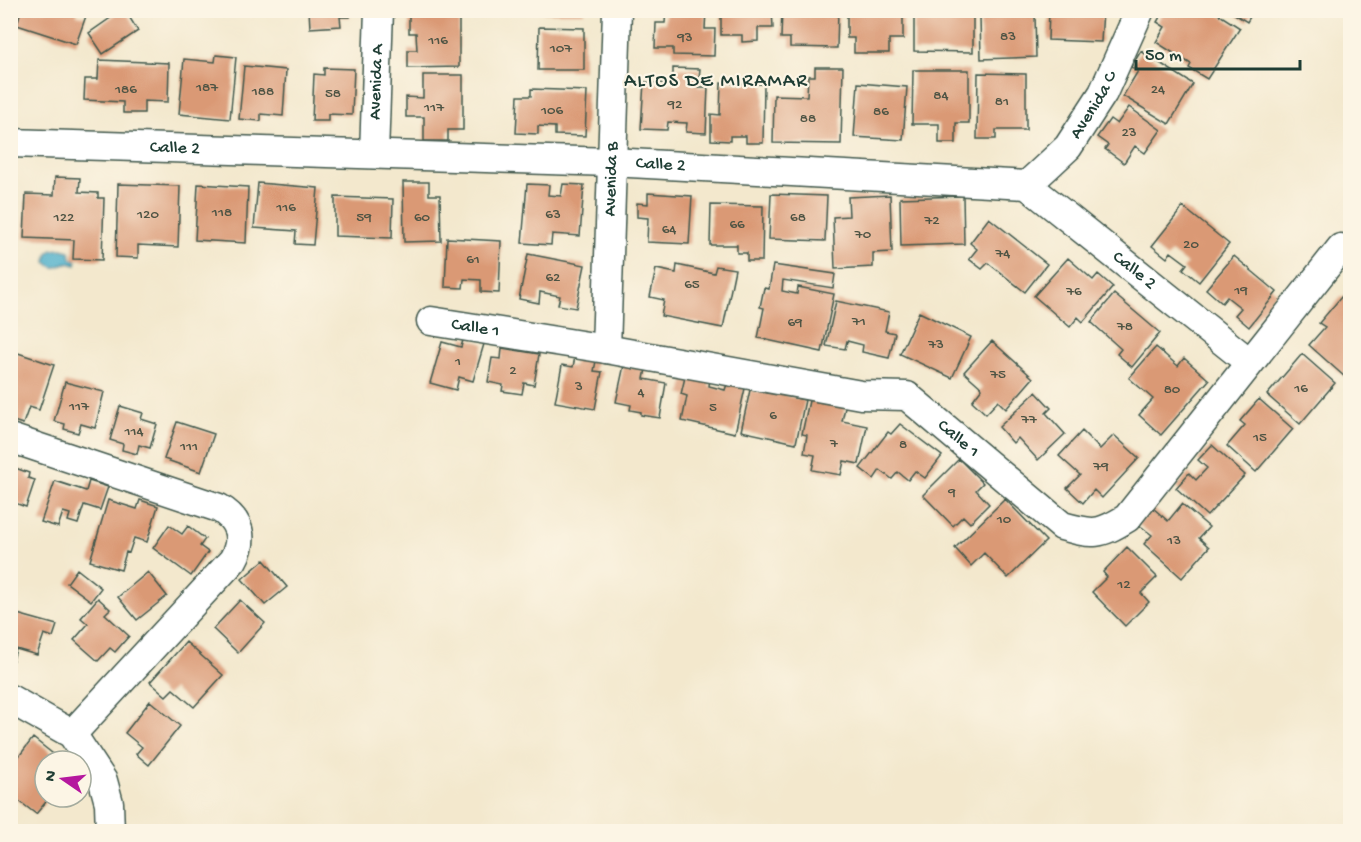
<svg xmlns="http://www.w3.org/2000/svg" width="1361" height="842" viewBox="0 0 1361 842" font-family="'Gochi Hand',sans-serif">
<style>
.water{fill:#4cafcb;stroke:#367680;stroke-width:1.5}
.building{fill:#da9974}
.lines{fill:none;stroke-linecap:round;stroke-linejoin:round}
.minor-casing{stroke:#3f574b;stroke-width:31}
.minor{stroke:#fff;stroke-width:28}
.labels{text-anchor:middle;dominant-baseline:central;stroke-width:4.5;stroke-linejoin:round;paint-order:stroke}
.number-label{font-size:15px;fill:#4e5444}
.street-label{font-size:18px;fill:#1f3d34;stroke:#fcf5e5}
.neighbourhood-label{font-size:20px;letter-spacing:1.5px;fill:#1f3d34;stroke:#fcf5e5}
</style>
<rect width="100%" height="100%" fill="#fcf5e5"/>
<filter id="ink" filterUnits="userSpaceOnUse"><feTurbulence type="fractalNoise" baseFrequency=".0167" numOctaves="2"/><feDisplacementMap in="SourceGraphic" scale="12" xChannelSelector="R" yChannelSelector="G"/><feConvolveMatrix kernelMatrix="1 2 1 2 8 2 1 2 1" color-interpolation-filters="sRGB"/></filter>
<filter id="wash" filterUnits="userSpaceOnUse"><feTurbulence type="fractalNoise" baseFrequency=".008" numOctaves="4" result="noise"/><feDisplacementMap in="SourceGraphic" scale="24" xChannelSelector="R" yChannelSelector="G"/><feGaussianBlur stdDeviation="1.35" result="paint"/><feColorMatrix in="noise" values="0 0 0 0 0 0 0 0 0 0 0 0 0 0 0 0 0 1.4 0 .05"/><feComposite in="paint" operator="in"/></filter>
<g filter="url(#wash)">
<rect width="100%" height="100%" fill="#f3e8cd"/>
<path class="water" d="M62,249l8,2 1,8 6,2 -1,4 -8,-2 -14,5 -8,-6 2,-9 4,-3z"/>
<g id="blocks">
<path class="building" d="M21,10h57l-1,5 9,1 -10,28 -59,-19z
M122,10h3l13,21 -35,23 -14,-21z
M309,10h41v7h-10l1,9 -31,2z
M544,10h40v3h-40z
M666,10h40l-1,19h10l-1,27 -41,-1v-7h-18l1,-25h9z
M721,10h51l1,18h-15v13l-16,1v-7h-21z
M782,10h56l-1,38 -47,-1v-9h-9z
M847,10h56v29h-14v14h-35v-15h-7z
M914,10h59v42l-59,-1z
M994,10h21l1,5h19l1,42 -55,2 -1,-42 15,-1z
M1049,10h54l-2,32 -53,-2z
M1164,10h48l28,18 -33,51 -18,-11 2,-4 -35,-22 9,-15 -8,-5z
M1228,10h26l-7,12z
M459,14v53l-51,1v-18h9l-1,-17h-7v-18z
M539,27l45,1v42h-46z
M1141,51l52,33 -24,40 -46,-28 15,-25 -7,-4z
M216,55l20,2 -6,62 -51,-5 5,-55 31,3z
M99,60l70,3 -1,39 -24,-1v12h-21v-11l-39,-2 1,-21h13z
M244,66l42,4 -3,46 -22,-2v7l-22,-2z
M815,67h28l-2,77 -68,-1 1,-48 33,1 1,-20h7z
M324,68l30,1 -2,46 -24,-1v7h-16l2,-47 10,1z
M673,68l27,1 -2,18h10l-2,46 -20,-1 1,-9 -19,-1 -1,8 -26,-1 3,-47 29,2z
M913,70h56v53h-13v20h-17v-19h-27z
M978,73l48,1v56h-30v9h-19z
M423,75h40v55h-15v11h-24v-24h-18v-20l17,1z
M721,83l43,1 -1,59h-17v-7h-16v5l-19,-1v-26l9,1z
M858,83l49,4 -4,53 -49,-3z
M531,89l56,2 -2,45 -30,-1v-8l-17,-1v8l-22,-1 2,-37h13z
M1129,107l32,23 -16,23 -10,-7 -11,17 -19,-14 3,-4 -11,-8 13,-18 7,5z
M55,177l25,1 -1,14 19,1v5h6l-2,62 -29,-1 1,-19 -50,-2 2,-44 28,1z
M403,182h26v13h11l1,46 -37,1z
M258,183l60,5 -5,57 -18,-1 1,-13 -42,-3z
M118,184l62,2 -2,61 -40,-2v13l-22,-1z
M198,184l50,3 -2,56 -51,-3z
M527,184l22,1 -1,10 13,1 2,-12 21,1 -4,51 -28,-2 -1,11 -29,-2z
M648,193l44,3 -3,48 -42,-2 1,-24 -11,-1v-14l11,1z
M771,194l56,2 -2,45 -56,-2z
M890,195l2,57 -19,1v14l-38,2 -2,-52 16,-1 -1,-19z
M963,196l1,48 -63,2 -1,-48z
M335,197l58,2 -1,39 -57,-2z
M711,205l52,1 -1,55h-15v-8h-10v-8h-27z
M1183,207l46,37 -30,38 -16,-13 4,-5 -16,-12 -4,6 -15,-12z
M989,218l58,46 -22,28 -37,-29 -6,6 -13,-10 8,-10 -7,-6z
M447,238l54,3 -2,52 -18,-1v-12l-17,-1 -1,9 -18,-1z
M528,254l57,11 -9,43 -18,-3 2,-9 -20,-4 -1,11 -20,-4z
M1234,256l43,36 -28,35 -14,-12 6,-7 -14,-11 -5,6 -16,-14z
M1068,258l25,22 5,-6 15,13 -30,35 -5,-5 -8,10 -36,-31z
M677,265l37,8 2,-7 19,3 -12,59 -62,-12 3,-16 -14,-3 6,-28 20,4z
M773,265l62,9 -2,14 -50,-8 -1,11 15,3 1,-7 36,7 -12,58 -64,-14 6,-30 -4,-1 4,-19 5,1z
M1114,294l46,39 -28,34 -15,-13 4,-5 -30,-27z
M1342,296l8,7v70l-4,5 -37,-33 16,-18 -6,-4z
M836,301l53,11 -4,19 10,2 -6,25 -27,-6 1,-7 -16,-4 -2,8 -19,-3z
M919,312l52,25 -19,41 -52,-24z
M464,337l20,7 -11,37 -14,-4 -3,13 -26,-7 12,-41 19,5z
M992,341l41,37 -27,31 -8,-8 -12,13 -14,-13 10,-13 -18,-16z
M1156,347l22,19 6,-8 25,22 -48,55 -22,-20 14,-16 -24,-21z
M502,348l37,6 -5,31 -10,-2 -2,11 -20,-3 1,-6 -15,-3 4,-24 9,1z
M15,352l39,13 -15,45 -10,-3 -6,17 -13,-4v-55z
M576,352l21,4 -3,15 8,1 -7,37 -40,-7 7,-37 11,2z
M1302,354l33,29 -35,41 -33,-29z
M624,365l22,4 -2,10 22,4 -6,35 -19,-3v-3l-11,-2 1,-5 -15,-3z
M686,373l24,5 -1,8 16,4 3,-9 18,3 -11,49 -53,-12 5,-25 -6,-2z
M65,382l39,10 -9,36 -14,-4 -3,9 -14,-4 1,-5 -11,-3z
M770,384l18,4 -2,8 19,4 -9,43 -55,-12 9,-41 18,3z
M1036,392l15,16 -5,5 19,21 -27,26 -20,-22 -5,5 -14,-16z
M810,396l36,7 -4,18 25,5 -8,38 -15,-3 -3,14 -29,-5 3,-15 -11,-2 3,-18 -5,-1z
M1259,399l34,30 -37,43 -29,-26 18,-21 -5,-4z
M120,406l23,7 -2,6 16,5 -7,24 -11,-3 -2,9 -15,-4 1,-6 -13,-4z
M177,422l37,12 -13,38 -37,-13z
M900,424l42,32 -17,22 -10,-7 -7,9 -10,-8 -6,7 -12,-9 -6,9 -14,-11 28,-36 3,2z
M1082,431l18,18 14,-14 25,23 -37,40 -8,-8 -11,13 -16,-15 13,-13 -21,-19z
M1212,445l33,30 -38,41 -31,-28 13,-15 7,7 11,-12 -9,-8z
M959,459l24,24 -7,7 13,14 -19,19 -7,-7 -10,10 -30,-31z
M10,466l19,7 -1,5 7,2 -9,27 -14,-5 2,-6 -4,-1z
M55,481l31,10 3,-10 19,6 -8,23 -16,-5 -6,19 -10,-3 2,-7 -7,-2 -5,15 -17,-5z
M1005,499l41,42 -38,37 -24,-25 -13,13 -16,-18z
M108,500l29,9 3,-9 18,6 -11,36 -13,-4 -5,15 -3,-1 -5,18 -31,-9z
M1182,504l27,23 -10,11 10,9 -27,31 -38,-34 8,-9 -14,-11 15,-16 15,13z
M169,525l13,9 6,-8 17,13 -5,7 8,6 -17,24 -38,-28z
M1127,547l30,30 -16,16 8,9 -24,24 -33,-34 15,-15 -4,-5z
M264,560l23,27 -22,18 -23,-26z
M77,569l24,19 -10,13 -24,-18z
M148,572l19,24 -30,24 -19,-23z
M98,598l12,11 -5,5 24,22 -14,16 -5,-4 -12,13 -24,-21 14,-16 -7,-6z
M240,600l25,23 -27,30 -25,-24z
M10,612l47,13 -4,12 -9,-3 -7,21 -21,-6 -3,11 -3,-1z
M186,642l37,33 -29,32 -21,-18 -7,7 -16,-14z
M150,701l30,25 -31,39 -13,-11 6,-7 -17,-14z
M33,738l29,23h-17v36h5l-14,17 -26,-20v-26z"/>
</g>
</g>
<g filter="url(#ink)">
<use href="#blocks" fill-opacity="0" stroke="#3f574b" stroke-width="1.5"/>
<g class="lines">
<g class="minor-casing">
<g id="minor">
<path id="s1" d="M10,143l601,19 416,23 222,177"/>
<path id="s2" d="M374,154l5,-144"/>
<path id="s3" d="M1027,185l41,-38 35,-54 37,-83"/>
<path id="s4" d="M431,321l175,28 255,46 46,1 155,130c32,9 37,9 65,-8l214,-270"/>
<path id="s5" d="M606,349l11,-339"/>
<path d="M10,438l209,70c21,12 26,31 14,52l-161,174"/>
<path d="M10,699l62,35 31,47 6,22 1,29"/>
</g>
</g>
<use href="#minor" class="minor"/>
</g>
</g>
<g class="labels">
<g class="number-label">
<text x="1008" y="37">83</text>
<text x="685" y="38">93</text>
<text x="438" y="41">116</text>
<text x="561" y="49">107</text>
<text x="207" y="88">187</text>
<text x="126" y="90">186</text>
<text x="1158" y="90">24</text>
<text x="263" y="92">188</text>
<text x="333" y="94">58</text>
<text x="941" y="96">84</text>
<text x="1002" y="102">81</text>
<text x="675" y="105">92</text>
<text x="434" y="108">117</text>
<text x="552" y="111">106</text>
<text x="881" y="112">86</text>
<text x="808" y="119">88</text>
<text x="1129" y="133">23</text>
<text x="286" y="208">116</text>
<text x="222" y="213">118</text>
<text x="148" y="215">120</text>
<text x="553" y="215">63</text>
<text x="64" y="218">122</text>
<text x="364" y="218">59</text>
<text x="422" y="218">60</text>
<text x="798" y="218">68</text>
<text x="932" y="221">72</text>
<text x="737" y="225">66</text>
<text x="669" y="230">64</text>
<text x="863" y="235">70</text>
<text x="1191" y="245">20</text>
<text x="1003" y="254">74</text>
<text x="473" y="260">61</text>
<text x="553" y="278">62</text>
<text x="692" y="285">65</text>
<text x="1241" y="291">19</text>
<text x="1074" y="292">76</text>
<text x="859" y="322">71</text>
<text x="795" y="323">69</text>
<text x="1125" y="327">78</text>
<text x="936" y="345">73</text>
<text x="458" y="362">1</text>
<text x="513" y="371">2</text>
<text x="998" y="375">75</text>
<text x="579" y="387">3</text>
<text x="1301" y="389">16</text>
<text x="1172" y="390">80</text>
<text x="641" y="393">4</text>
<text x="79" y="407">117</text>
<text x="713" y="408">5</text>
<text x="773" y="416">6</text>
<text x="1029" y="420">77</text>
<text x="134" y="432">114</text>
<text x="1260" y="438">15</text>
<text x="834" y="444">7</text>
<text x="903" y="445">8</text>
<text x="189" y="447">111</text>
<text x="1101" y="467">79</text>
<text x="952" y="493">9</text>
<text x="1004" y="520">10</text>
<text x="1174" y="541">13</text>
<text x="1124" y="585">12</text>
</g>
<g class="street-label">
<text stroke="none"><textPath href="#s2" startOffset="72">Avenida A</textPath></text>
<text stroke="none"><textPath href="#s3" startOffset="105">Avenida C</textPath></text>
<text stroke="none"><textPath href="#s1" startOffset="165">Calle 2</textPath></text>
<text stroke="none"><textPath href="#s1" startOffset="651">Calle 2</textPath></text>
<text stroke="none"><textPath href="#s5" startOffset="170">Avenida B</textPath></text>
<text stroke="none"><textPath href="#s1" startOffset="1155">Calle 2</textPath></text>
<text stroke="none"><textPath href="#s4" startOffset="45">Calle 1</textPath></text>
<text stroke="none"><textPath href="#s4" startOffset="549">Calle 1</textPath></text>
</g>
<g class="neighbourhood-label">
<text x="716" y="82">ALTOS DE MIRAMAR</text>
</g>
</g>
<rect width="1361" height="842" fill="none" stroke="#fcf5e5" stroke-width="36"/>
<g transform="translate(63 779) rotate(284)"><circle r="28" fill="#fcf5e5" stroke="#a4ab9e" stroke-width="1.5"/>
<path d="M0-4.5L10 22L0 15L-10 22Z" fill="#b5179e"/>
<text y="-9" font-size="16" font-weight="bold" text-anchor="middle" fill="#1f3d34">N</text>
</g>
<path d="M1136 60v9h164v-9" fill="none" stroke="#1f3d34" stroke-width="3"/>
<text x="1145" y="60" font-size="18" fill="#1f3d34" stroke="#fcf5e5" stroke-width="4.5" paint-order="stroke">50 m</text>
</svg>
